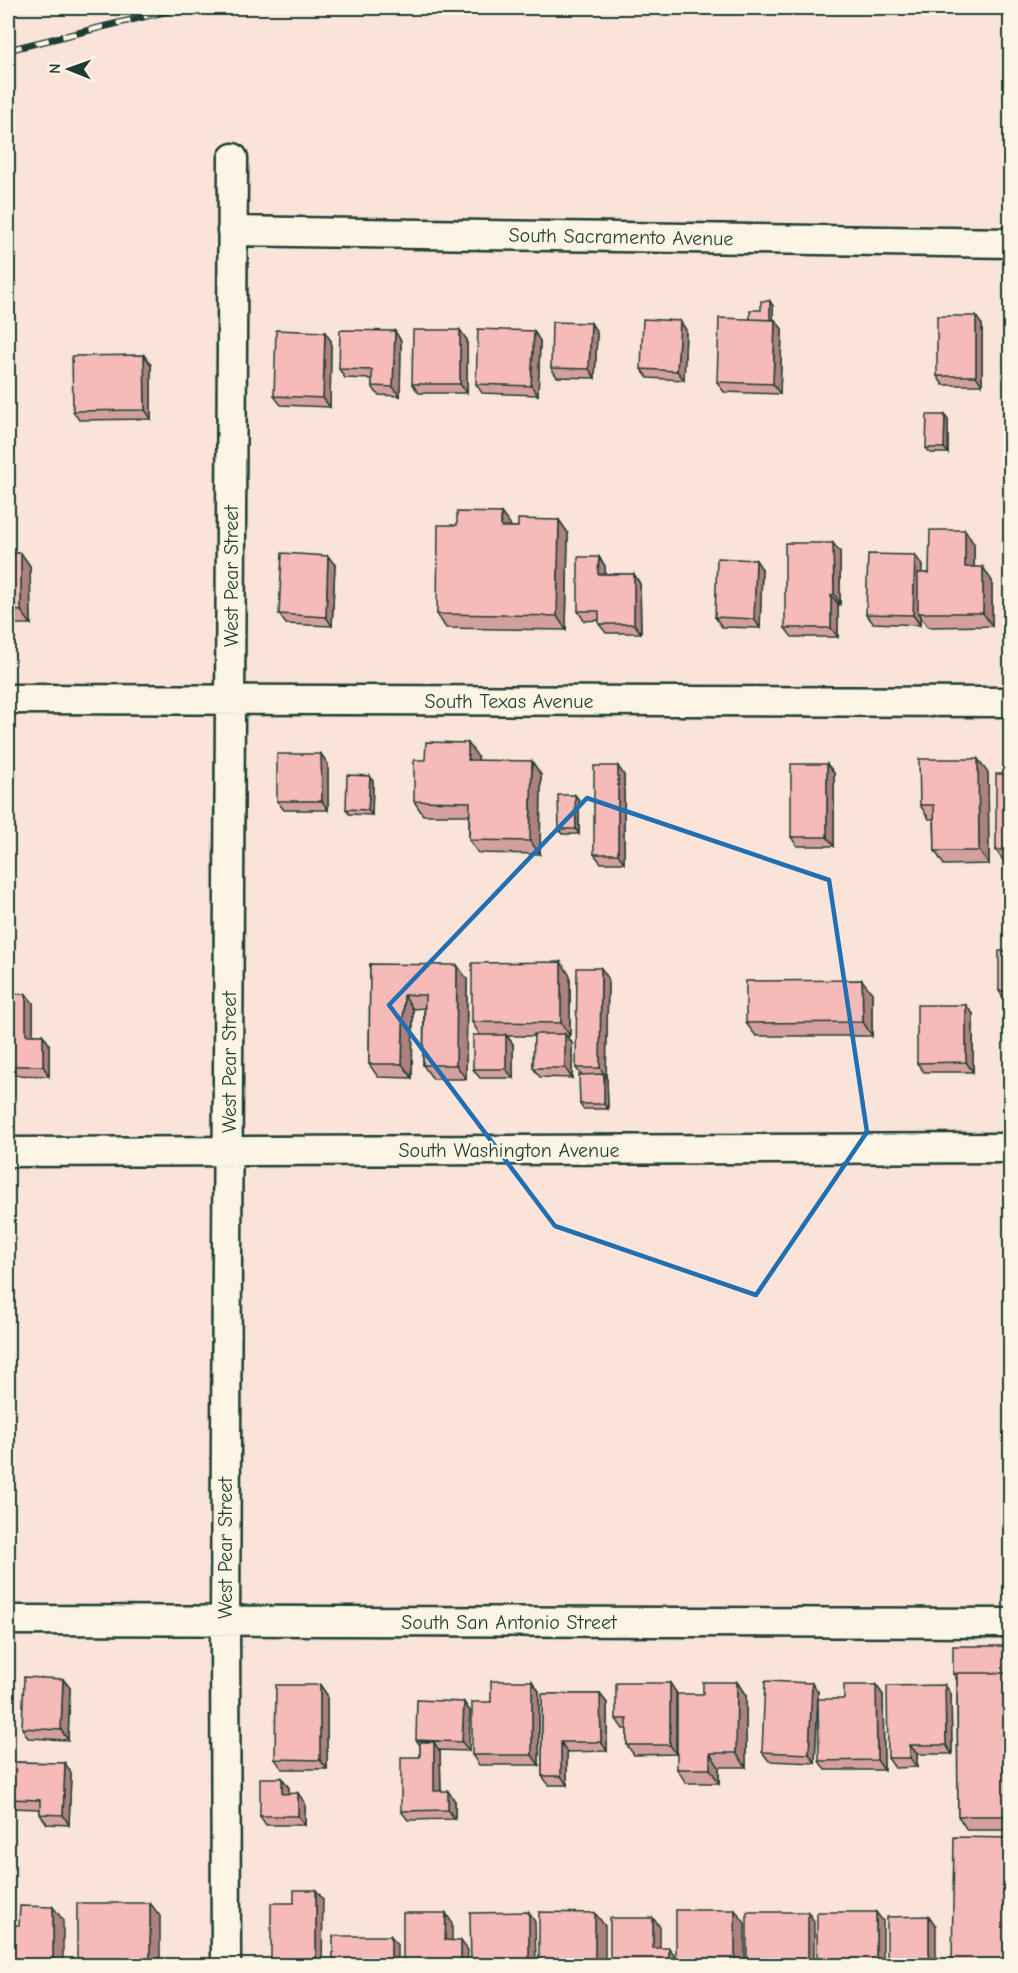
<svg xmlns="http://www.w3.org/2000/svg" width="1018" height="1973" viewBox="0 0 1018 1973" font-family="'Comic Neue',sans-serif">
<style>
.lines{fill:none;stroke-linecap:round;stroke-linejoin:round}
.street-casing{stroke:#1f3d34;stroke-width:33}
.street{stroke:#fcf5e5;stroke-width:28}
.rail-casing{stroke:#1f3d34;stroke-width:7}
.rail{stroke:#fcf5e5;stroke-width:4.5;stroke-dasharray:14;stroke-linecap:butt}
.wall{fill:#d4a09e;stroke:#1f3d34;stroke-width:1.5}
.shaded-wall{fill:#ac8281;stroke:#1f3d34;stroke-width:1.5}
.building{fill:#f6bab8;stroke:#1f3d34;stroke-width:1.5}
.marked{fill:none;stroke:#1f6fb2;stroke-width:4.5;stroke-linejoin:round}
.labels{text-anchor:middle;dominant-baseline:central;stroke-width:4.5;stroke-linejoin:round;paint-order:stroke}
.street-label{font-size:20px;fill:#1f3d34;stroke:#fcf5e5}
</style>
<rect width="100%" height="100%" fill="#fae3d8"/>
<filter id="ink" filterUnits="userSpaceOnUse"><feTurbulence type="fractalNoise" baseFrequency=".0167" numOctaves="2"/><feDisplacementMap in="SourceGraphic" scale="12" xChannelSelector="R" yChannelSelector="G"/><feConvolveMatrix kernelMatrix="1 2 1 2 8 2 1 2 1" color-interpolation-filters="sRGB"/></filter>
<g filter="url(#ink)">
<g class="lines">
<g class="street-casing">
<path id="street" d="M232,231l778,12
M8,699l1002,3
M8,1152l1002,-4
M8,1620l1002,3
M226,1966l-1,-345 8,-1463"/>
</g>
<use href="#street" class="street"/>
<g class="rail-casing">
<path id="rail" d="M8,50l172,-42"/>
</g>
<use href="#rail" class="rail"/>
</g>
<path class="wall" d="M773,306v14h2l7,9 -2,65 -56,-2 -7,-10 33,-63 11,-9z
M680,321l6,9 -2,50 -36,-2 -7,-9z
M591,323l6,10 -2,45 -38,-1 -6,-9z
M982,325v60h-39l-6,-9z
M1011,336v49l-5,-7z
M467,340v53h-48l-7,-9z
M331,341l-1,66 -49,-2 -7,-9z
M401,341l-1,55 -22,-1 -6,-9v-7l-27,-1 -6,-9z
M540,341l-2,54 -56,-2 -6,-9z
M151,365v54l-72,1 -6,-9z
M948,420v33h-18l-4,-5z
M501,513l10,14h7l41,-7 9,13 -2,97 -120,-2 -9,-14 20,-89z
M8,536l1,3v14h12l9,13 1,58h-23z
M974,544v23l18,14v45l-64,1 -8,-11v9l-47,-2 -7,-9 56,-49 -1,8h8z
M840,552v52h-2v33h-46l-7,-9z
M599,557l6,9v8h29l6,10 1,49h-35l-7,-9v-4l-15,1 -6,-10z
M335,565l-3,61 -46,-2 -7,-10z
M762,569l-2,59 -38,-1 -7,-10z
M321,754l7,10v46h-44l-7,-9z
M478,757v3l63,15 -1,79 -62,-1 -9,-13v-25h-46l-9,-14 11,-41z
M827,764l7,9v73h-37l-6,-9z
M988,773l1,91 -45,1 -9,-14 -1,-32h-5l-9,-14z
M1011,774v89h-6l-9,-13z
M624,775v88h-23l-7,-9z
M370,776l3,5 -1,34 -23,-1 -3,-5z
M575,795l4,5v34h-17l-3,-5z
M1011,951v54h-3l-9,-14z
M370,964l97,15 -1,100h-33l-10,-14 1,-57 -11,1 -1,69 -34,-1 -9,-13z
M570,976v60h-3l5,7v35l-32,-1 -7,-9 1,-32h-27l6,8v34h-33l-7,-9 7,-34 -8,-13z
M608,978l-2,100 1,1 1,30h-25l-3,-5 1,-29 -5,-7z
M872,993v43h-116l-10,-13z
M8,994l25,9v32h10l6,9v32l-41,-1z
M973,1014v58h-49l-7,-9z
M1011,1646v184h-44l-9,-14 -1,-136 -4,-6z
M63,1679l7,9 -2,52 -40,-2 -6,-10z
M737,1682l9,14v71h-27v16h-33l-9,-14 26,-75z
M320,1685l7,10v74h-45l-7,-10z
M876,1685l7,10 1,75h-59l-6,-9 25,-62z
M945,1685l6,9 1,60h-35v13l-22,1 -7,-10z
M539,1691v74h-60l-7,-10 19,-53z
M676,1692v62l-42,1 -7,-10v-16h-4l-7,-10z
M818,1692l-3,71 -46,-2 -7,-9z
M542,1694h58l7,9v48l-40,1v33h-18l-7,-9z
M8,1704l1,2v56l56,1 6,10 -2,52 -22,-1 -7,-10v-5l-29,-1 -3,-5z
M470,1711l-1,40 -30,-1 1,2 1,39 14,10v18l-47,1 -7,-9 19,-54v-12l-4,-5z
M282,1778l7,10 -1,5 17,10v22h-39l-6,-9z"/>
<path class="shaded-wall" d="M770,301l3,5v20l-3,-5z
M976,316l6,9v60l-6,-9z
M775,320l7,9 -2,65 -7,-10z
M680,321l6,9 -2,50 -7,-9z
M591,323l6,10 -2,45 -6,-9z
M460,330l7,10v53l-7,-9z
M395,331l6,10 -1,55 -7,-9z
M534,331l6,10 -2,54 -7,-9z
M325,332l6,9 -1,66 -7,-9z
M144,355l7,10v54l-6,-9z
M945,415l3,5v33l-4,-5z
M501,513l10,13v15l-10,-14z
M559,520l9,13 -2,97 -9,-14z
M965,530l9,14v37l-9,-14z
M8,536l1,3v28l-1,-3z
M833,543l7,9v52l-6,-10z
M21,553l9,13 1,58 -10,-13z
M915,555l7,10 -2,48h-2l2,3v9l-7,-10z
M328,556l7,9 -3,61 -6,-9z
M599,557l6,9v18l-7,-10z
M756,560l6,9 -2,59 -6,-9z
M983,567l9,14v45l-9,-13z
M634,574l6,10 1,49 -7,-9z
M831,595l7,9v33l-7,-9z
M468,743l10,14v17l-10,-14z
M321,754l7,10v46l-6,-9z
M978,759l10,14 1,91 -10,-13z
M532,761l9,14 -1,79 -10,-13z
M827,764l7,9v73l-7,-9z
M618,766l6,9v88l-6,-9z
M370,776l3,5 -1,34 -4,-5z
M575,795l4,5v34l-3,-5z
M561,962l9,14v60l-9,-13z
M457,965l10,14 -1,100 -10,-14z
M601,968l7,10 -2,100 1,1 1,30 -4,-5v-30l-4,-6z
M862,980l10,13v43l-9,-14z
M26,994l7,9v41l-7,-9z
M404,995l9,14 -1,69 -10,-14z
M966,1005l7,9v58l-7,-10z
M565,1034l7,9v35l-7,-10z
M43,1035l6,9v32l-6,-10z
M506,1035l7,9v34l-7,-9z
M63,1679l7,9 -2,52 -7,-10z
M532,1681l7,10v74l-7,-10z
M737,1682l9,14v71l-10,-14z
M670,1683l6,9v62l-6,-9z
M812,1683l6,9 -3,71 -6,-9z
M320,1685l7,10v74l-7,-9z
M876,1685l7,10 1,75 -7,-10z
M945,1685l6,9 1,60 -6,-9z
M600,1694l7,9v48l-6,-9z
M464,1702l6,9 -1,40 -7,-9z
M8,1704l1,2 -1,70z
M434,1742l6,10 1,49 -7,-10z
M561,1742l6,10v33l-6,-9z
M910,1745l7,9v13l-7,-9z
M710,1753l9,14v16l-9,-14z
M65,1763l6,10 -2,52 -6,-10z
M282,1778l7,10 -1,15 -6,-9z
M448,1791l7,10v18l-7,-9z
M298,1793l7,10v22l-7,-9z
M316,1890l7,9 -1,66h-6z
M150,1903l10,13v49h-10z
M53,1907l10,13v45h-10z
M735,1910l10,13v42h-10z
M529,1912l6,10 1,43h-7z
M808,1912l6,9v44h-6z
M876,1912l7,9v44h-7z
M446,1913l6,10v27l-7,-10z
M595,1913l10,13v39h-10z
M929,1916l7,10v39h-7z
M653,1918l7,9v30l-7,-9z
M391,1936l6,9v20h-6z
M461,1941l7,9 -1,15h-6z
M669,1948l6,9v8h-6z"/>
<path class="building" d="M761,301h9v19l-20,-1v-9h11z
M937,316h39v60h-39z
M719,318l56,2 -2,64 -56,-2z
M643,319l37,2 -3,50 -36,-2z
M552,322l39,1 -2,46 -38,-1z
M478,329l56,2 -3,55 -55,-2z
M276,330l49,2 -2,66 -49,-2z
M340,330l55,1 -2,56 -21,-1v-16l-33,-1z
M413,330h47v54h-48z
M1008,336h3v42h-5z
M144,355l1,55 -72,1 -1,-55z
M927,415h18l-1,33h-18z
M457,512l44,1v14h17v-8l41,1 -2,96 -120,-2 1,-89h19z
M930,530h35v37h18v46h-65v-40h11z
M785,543h48l1,51 -3,1v33h-46z
M8,553h13v58l-13,-1z
M282,553l46,3 -2,61 -47,-3z
M868,554l47,1 -2,60 -47,-1z
M578,557h21l-1,17h36v50h-35v-13h-21z
M717,558l39,2 -2,59 -39,-2z
M426,742l42,1v17l64,1 -2,80 -61,-1 1,-38 -56,-1v-41h11z
M277,754h44l1,47h-45z
M919,759h59l1,92h-44l-1,-46h-14z
M791,764h36v73h-36z
M594,766h24v88h-24z
M996,774h15v76h-15z
M347,775l23,1 -2,34 -22,-1z
M558,795h17l1,34h-17z
M999,951h12v40h-12z
M561,962v61l-89,-1v-59z
M370,964l87,1 -1,100h-33l2,-70h-21l-2,69h-33z
M577,968h24l-1,100h-24z
M862,980l1,42 -117,1v-42z
M8,994h18v41h17v31h-35z
M917,1005h49v57l-49,1z
M534,1034h31v34h-32z
M473,1035h33v34h-33z
M604,1074v30h-24l-1,-29z
M953,1646h58v27h-54v1h-4z
M957,1673h54v143h-53z
M24,1677l39,2 -2,51 -39,-2z
M491,1681h41v74h-60v-53h19z
M765,1681l47,2 -3,71 -47,-2z
M703,1682h34l-1,71h-26v16h-33v-75h26z
M616,1683h54v62h-43v-26h-11z
M276,1685h44v75l-45,-1z
M844,1685h32l1,75 -58,1 -1,-62h26z
M945,1685l1,60h-36v13h-22l-1,-72z
M542,1694h58l1,48h-40v34h-19z
M417,1700l47,2 -2,40 -46,-2z
M420,1742h14v49h14v19l-47,1v-54h19z
M8,1762l57,1 -2,52 -23,-1v-14l-32,-1z
M260,1778h22v16l16,-1v23h-38z
M954,1837l57,1v127h-59z
M294,1890h22v75h-45v-62h23z
M77,1903h73v62h-73z
M20,1906l33,1v58h-45v-40h11z
M676,1910h59v55h-59z
M529,1912v53h-58l-1,-52z
M539,1912l56,1v52h-56z
M747,1912h61v53h-61z
M817,1912h59v53h-59z
M403,1913h43l-1,27 16,1v24h-58z
M929,1916v49h-42v-48z
M610,1918h43v30h16v17h-59z
M333,1936h58v29h-58z"/>
</g>
<path class="marked" d="M587,798l242,82 38,252 -111,163 -201,-69 -166,-221z"/>
<g class="labels">
<g class="street-label">
<text transform="translate(621 237) rotate(1)">South Sacramento Avenue</text>
<text transform="translate(231 576) rotate(-90)">West Pear Street</text>
<text x="509" y="701">South Texas Avenue</text>
<text transform="translate(229 1062) rotate(-90)">West Pear Street</text>
<text x="509" y="1150">South Washington Avenue</text>
<text transform="translate(225 1548) rotate(-90)">West Pear Street</text>
<text x="509" y="1622">South San Antonio Street</text>
</g>
</g>
<rect width="1018" height="1973" fill="none" stroke="#fcf5e5" stroke-width="30"/>
<rect x="15" y="15" width="988" height="1943" fill="none" stroke="#1f3d34" stroke-width="2" filter="url(#ink)"/>
<g transform="translate(69 69) rotate(271)" stroke="#fcf5e5" stroke-width="4.5" paint-order="stroke">
<path d="M0-4.5L10 22L0 15L-10 22Z" fill="#1f3d34"/>
<text y="-9" font-size="16" font-weight="bold" text-anchor="middle" fill="#1f3d34">N</text>
</g>
</svg>
